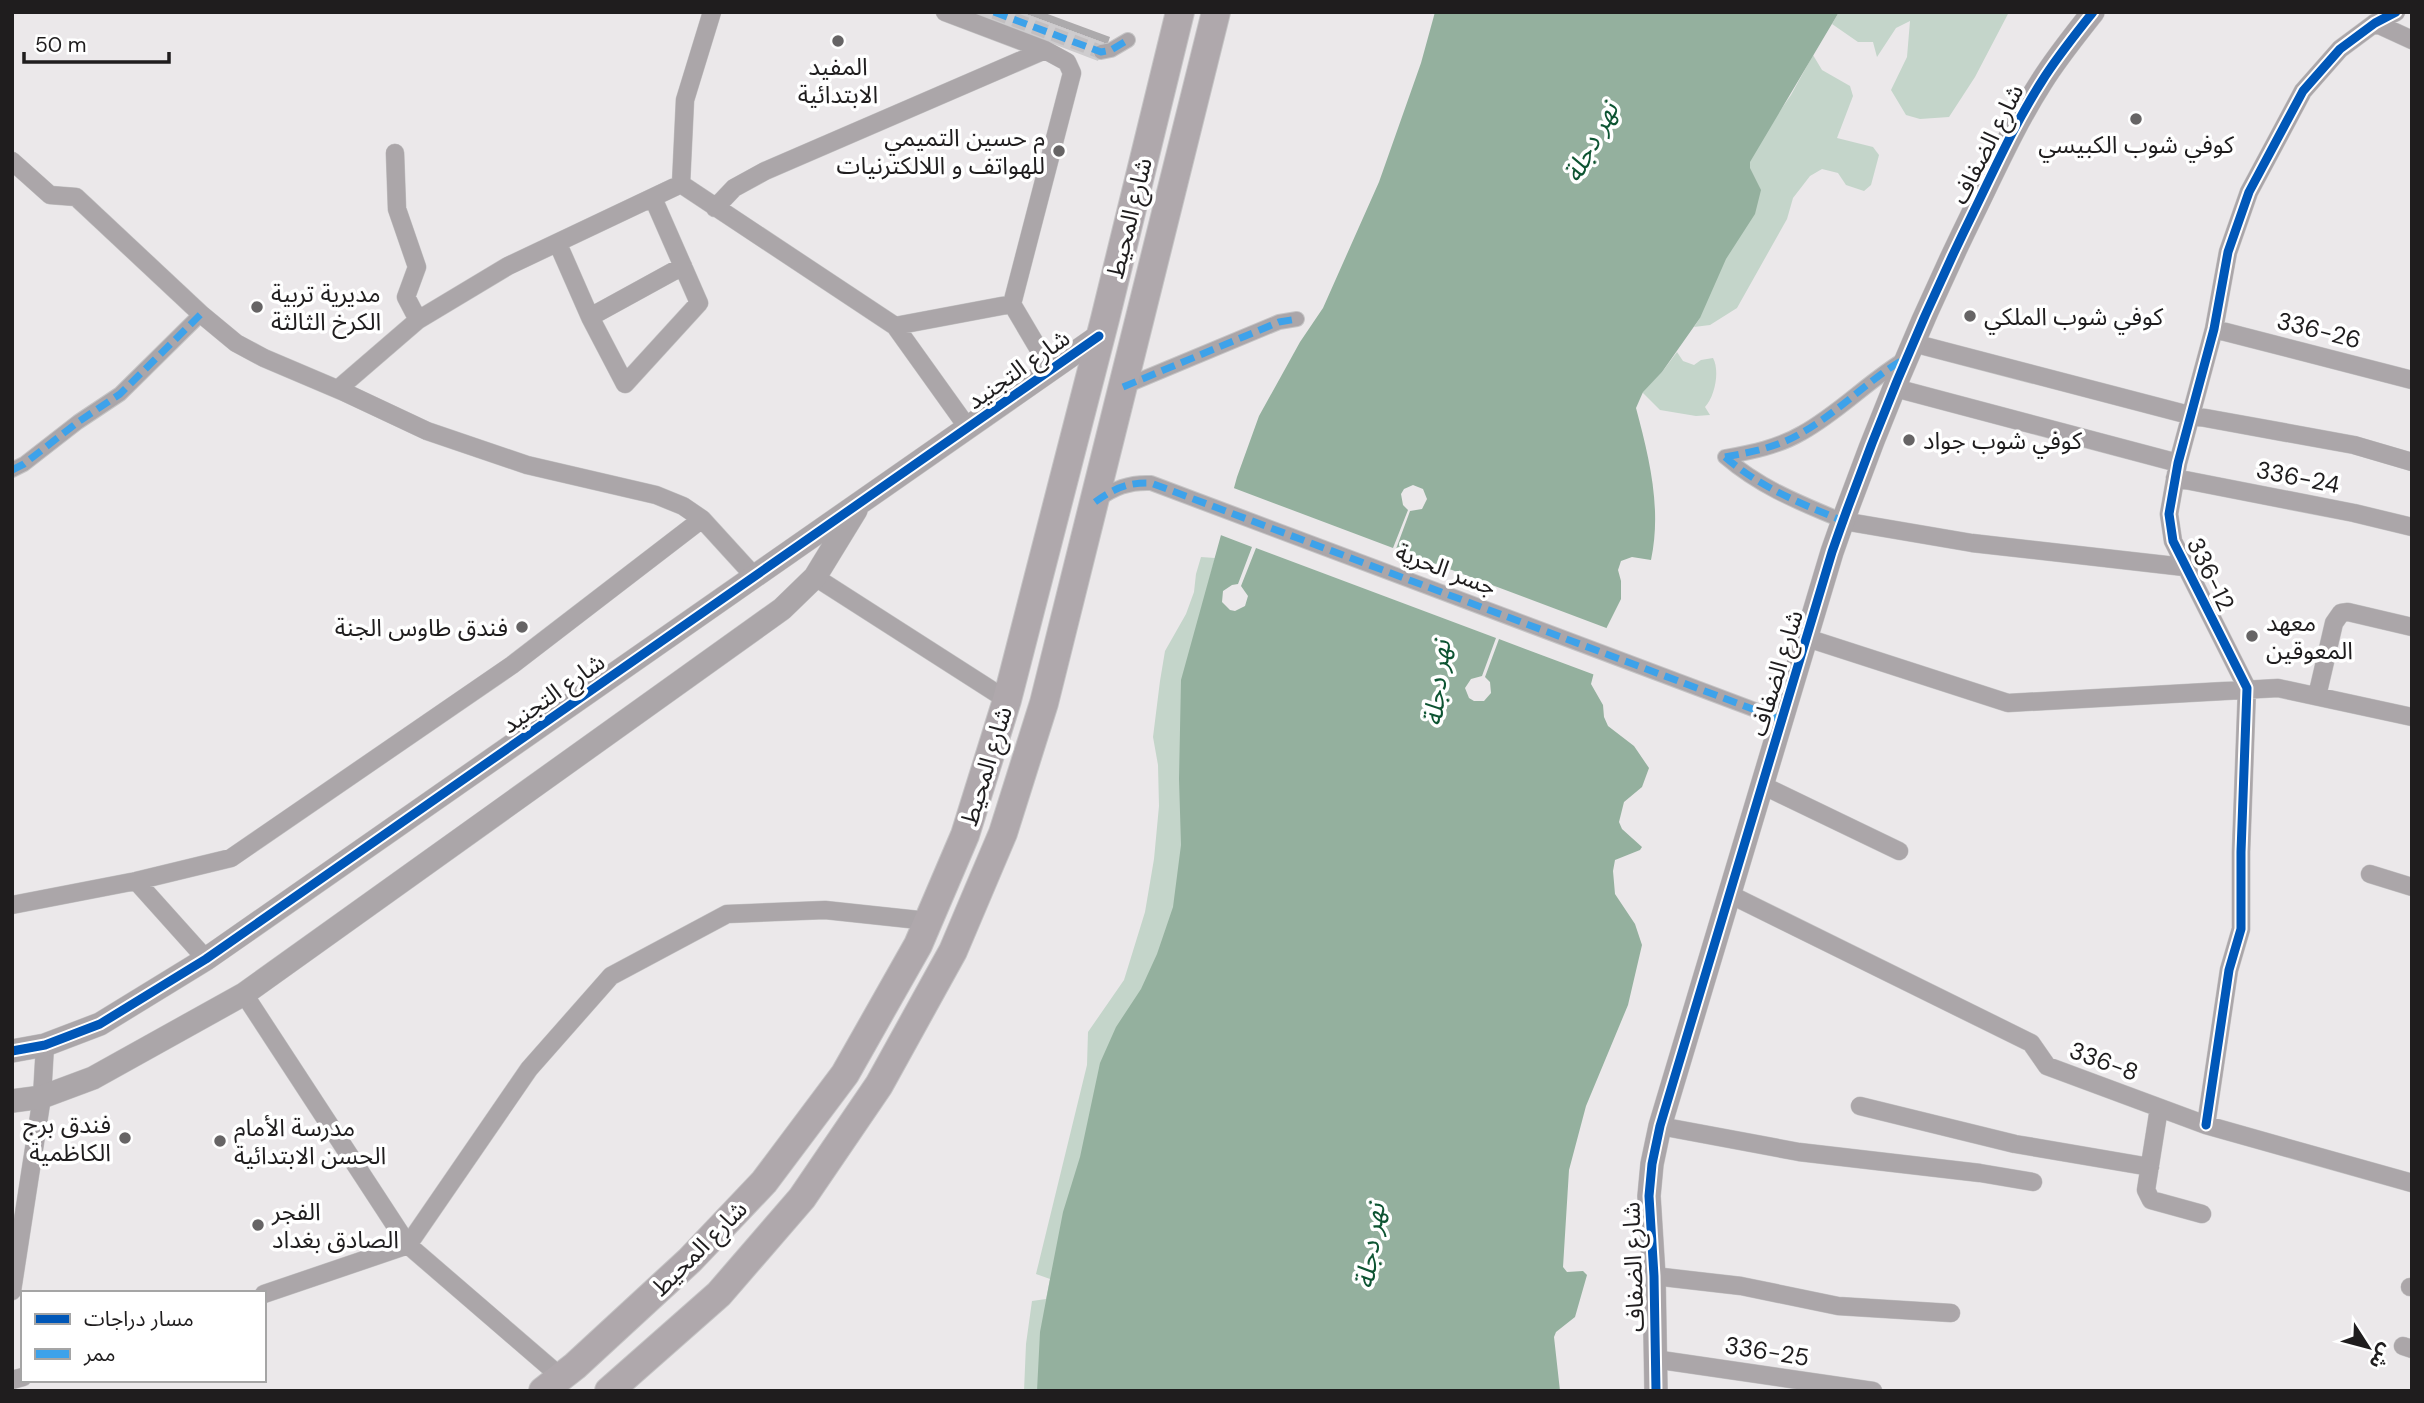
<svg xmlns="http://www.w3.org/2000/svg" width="2424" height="1403" viewBox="0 0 2424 1403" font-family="'DM Sans','Noto Sans Arabic',sans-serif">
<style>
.green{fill:#c4d5ca}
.water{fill:#94b09e}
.pier{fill:#ebe8ea}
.building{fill:#ceccce;filter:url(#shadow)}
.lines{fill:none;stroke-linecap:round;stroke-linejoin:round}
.pedestrian-tunnel{stroke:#c2bfc1;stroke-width:14;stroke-dasharray:14 7;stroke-linecap:butt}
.pedestrian-casing{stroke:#c5c4c5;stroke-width:16}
.minor-casing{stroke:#c5c4c5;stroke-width:19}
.tertiary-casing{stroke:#c5c4c5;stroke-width:24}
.primary-casing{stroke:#c5c4c5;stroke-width:30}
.pedestrian{stroke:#aba6a9;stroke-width:14}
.minor{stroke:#aba6a9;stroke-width:18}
.tertiary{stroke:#aba6a9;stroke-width:23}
.primary{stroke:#afa8ac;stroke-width:28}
.quiet{stroke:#3da2ea;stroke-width:7;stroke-dasharray:14 7;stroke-linecap:butt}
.cycleway-casing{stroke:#fff;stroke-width:13}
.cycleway{stroke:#0057b8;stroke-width:9}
.poi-dot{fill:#666465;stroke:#fff;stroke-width:2.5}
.labels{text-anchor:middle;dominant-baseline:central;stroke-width:7;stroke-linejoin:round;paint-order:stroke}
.poi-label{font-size:24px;fill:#1f1d1e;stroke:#fff;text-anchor:start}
.street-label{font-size:24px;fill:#1f1d1e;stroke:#fff}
.water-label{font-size:26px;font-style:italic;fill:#0d5432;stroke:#fff}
</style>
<defs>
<filter id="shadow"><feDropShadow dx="6" dy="-6" stdDeviation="0" flood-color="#0004"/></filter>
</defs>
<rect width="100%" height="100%" fill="#ebe8ea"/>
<path class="green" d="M1839,12h170l-34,65 -26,40 -29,2 -14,-4 -15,-25 16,-33 3,-36 -14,7 -19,29 -4,-15h-15l-26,-18z
M1813,55l9,15 28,16 3,10 -16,42 36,9 6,8 -8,30 -7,6 -18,-6 -8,-12 -16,-4 -12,7 -17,22 -6,21 -50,89 -27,17 -16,2 6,-9v-92l91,-131z
M1677,352l6,9 11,4 7,-5 12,-2c7,13 2,38 -8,49l5,8 -14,1 -36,-6 -18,-18 20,-20z
M1201,557l14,1 -11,42 -9,228 -123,563h-48l2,-47 6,-43 14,-2 4,-20 -14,-5 51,-209 1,-33 36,-52 21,-68 9,-53 5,-53 -1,-41 -5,-28 7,-56 5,-30 21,-37 8,-22 2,-18z"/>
<path class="water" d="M1435,12h404l-89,150v6l11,22 -6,24 -29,45 -26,59 -38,54 -19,20 -7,16c13,49 26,100 15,152l-19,-3 -11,4 -3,9 3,11v18l-17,34 -13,51 12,21 1,12 4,9 26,20 15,22 -7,19 -18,15 -5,20 3,7 20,18 -2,3 -25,10 -2,11 2,23 20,30 7,21 -14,60 -42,101 -17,64 -6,97 4,5 16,-1 4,4 -12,42 -19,15 -2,5 6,54h-523l3,-59 10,-53 13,-67 17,-55 20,-94 16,-36 25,-38 16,-35 16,-47 8,-62 -2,-66 2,-99 56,-203 22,-61 41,-74 23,-34 56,-126 42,-119z"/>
<path class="pier" d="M1413,485l10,4 4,10 -5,10 -12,2 -14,38 213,80 -3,21 -11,25 -96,-36 -14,38 5,5 1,11 -7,8h-10l-5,-3 -4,-10 6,-9 11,-3 14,-38 -240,-90 -15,38 7,10 -3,10 -10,5 -5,-1 -8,-8 1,-11 9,-6 6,-1 14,-37 -34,-13 13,-47 162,61 15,-38 -5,-5 -2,-11 3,-5z"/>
<path class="building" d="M970,12h50l84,31 -6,18z"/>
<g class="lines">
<path class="pedestrian-tunnel" d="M994,12l107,40"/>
<g class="pedestrian-casing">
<path id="pedestrian" d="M1101,52l10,-2 17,-10
M1123,387l156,-65 18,-3
M1725,457c27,-5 53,-10 77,-24 38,-21 68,-54 106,-76
M1725,457c36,31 75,46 118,64
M12,470l12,-6 54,-42 42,-28 81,-80
M1096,501c18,-13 33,-19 55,-18l631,237"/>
</g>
<g class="minor-casing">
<path id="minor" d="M945,12l100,38 22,12 5,11 -60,231
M2375,23l37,17
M395,153l2,56 20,58 -11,30 12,23
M12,161l38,34 26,2 125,117 35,29 28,15 80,34 83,39 100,34 129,30 27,11 19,13 52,57
M681,184l214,142 73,102
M681,184l4,-84 27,-88
M715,208l19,-20 31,-17 280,-121
M558,244l32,73 35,67 74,-81 -46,-105
M590,317l93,-51
M895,326l117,-22 39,66
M2214,329l198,51
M1913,343l276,72 165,30 58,17
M1895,388l283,75
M338,389l80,-69 90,-54 173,-82
M2175,478l179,35 58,14
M1843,521l129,22 212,24
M815,577l192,123
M1807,638l201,65 270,-15 134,29
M2317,696l17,-73 7,-10 7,-1 64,15
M1762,785l137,66
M2370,874l42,13
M136,881l70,78
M1729,894l302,149 16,23 159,59 206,58
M12,905l124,-24 95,-23 281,-193 190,-146
M244,994l164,251 153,132
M1860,1106l155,38 135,23
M2159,1108l-13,82 5,10 51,14
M2206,1125l23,-155 12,-41v-77l6,-164 -74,-147 -4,-27 9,-51 36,-134 14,-77 21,-60 54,-101 37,-42 35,-26 21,-11
M1660,1126l139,26 181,21 53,9
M1654,1276l87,10 97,20 113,7
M2410,1287h2
M12,1291l30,-194 3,-52
M264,1294l144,-49 121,-176 82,-93 116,-62 98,-4 103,11
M2403,1346l9,3
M1654,1359l219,32
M12,1380l11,-3"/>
</g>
<g class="tertiary-casing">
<path id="tertiary" d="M12,1051l33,-6 55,-21 106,-65 893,-623
M12,1101l30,-4 51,-19 151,-84 538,-385 33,-32 41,-67
M1656,1391l-2,-115 -5,-80 3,-32 8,-38 172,-574c40,-115 87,-229 141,-339 22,-45 42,-90 69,-132 15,-24 33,-46 51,-69"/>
</g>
<g class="primary-casing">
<path id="primary" d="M543,1391l32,-25 115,-106 74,-78 81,-108 73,-129 47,-110 42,-135 98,-381 75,-307
M609,1391l110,-97 83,-96 77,-113 74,-134 50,-118 41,-130 172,-691"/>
</g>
<use href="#pedestrian" class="pedestrian"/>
<use href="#minor" class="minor"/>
<use href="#tertiary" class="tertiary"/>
<use href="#primary" class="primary"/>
<path class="quiet" d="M994,12l107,40 10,-2 17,-10
M1123,387l156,-65 18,-3
M1725,457c27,-5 54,-10 78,-25 37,-21 66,-53 103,-74
M1725,457c36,31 75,46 118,64
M12,470l12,-6 54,-42 42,-28 81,-80
M1095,502c18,-13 33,-20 56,-19l631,237"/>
<g class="cycleway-casing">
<path id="cycleway" d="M12,1051l33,-6 55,-21 106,-65 893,-623
M2206,1125l23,-155 12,-41v-77l6,-164 -74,-147 -4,-27 9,-51 36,-134 14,-77 21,-60 54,-101 37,-42 35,-26 21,-11
M1656,1391l-2,-115 -5,-80 3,-32 8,-38 172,-574c40,-115 87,-229 141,-339 22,-45 42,-90 69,-132 15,-24 33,-46 51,-69"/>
</g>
<use href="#cycleway" class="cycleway"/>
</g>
<g class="poi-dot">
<circle cx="838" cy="41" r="7"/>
<circle cx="2136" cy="119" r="7"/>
<circle cx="1059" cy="151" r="7"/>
<circle cx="257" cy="307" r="7"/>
<circle cx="1970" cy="316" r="7"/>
<circle cx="1909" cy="440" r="7"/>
<circle cx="522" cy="627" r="7"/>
<circle cx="2252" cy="636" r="7"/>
<circle cx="125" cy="1138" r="7"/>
<circle cx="220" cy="1141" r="7"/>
<circle cx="258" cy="1225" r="7"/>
</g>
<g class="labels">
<g class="poi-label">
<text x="838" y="66" text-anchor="middle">المفيد<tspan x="838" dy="28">الابتدائية</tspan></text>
<text x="1045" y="137" text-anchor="end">م حسين التميمي<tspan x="1045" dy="28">للهواتف و اللالكترنيات</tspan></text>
<text x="2136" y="144" text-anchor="middle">كوفي شوب الكبيسي</text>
<text x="271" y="293">مديرية تربية<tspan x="271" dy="28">الكرخ الثالثة</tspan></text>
<text x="1984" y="316">كوفي شوب الملكي</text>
<text x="1923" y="440">كوفي شوب جواد</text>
<text x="2266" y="622">معهد<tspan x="2266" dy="28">المعوقين</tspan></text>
<text x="508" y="627" text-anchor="end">فندق طاوس الجنة</text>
<text x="111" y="1124" text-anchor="end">فندق برج<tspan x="111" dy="28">الكاظمية</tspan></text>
<text x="234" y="1127">مدرسة الأمام<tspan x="234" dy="28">الحسن الابتدائية</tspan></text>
<text x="272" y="1211">الفجر<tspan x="272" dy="28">الصادق بغداد</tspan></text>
</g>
<g class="street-label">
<text transform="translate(1987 144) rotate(-63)">شارع الضفاف</text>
<text transform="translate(1129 218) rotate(-76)">شارع المحيط</text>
<text transform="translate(2319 330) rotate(14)">336-26</text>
<text transform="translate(1018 369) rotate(-35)">شارع التجنيد</text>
<text transform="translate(2298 477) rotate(11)">336-24</text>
<text transform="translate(1446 569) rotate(21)">جسر الحرية</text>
<text transform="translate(2211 574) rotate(64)">336-12</text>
<text transform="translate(1776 673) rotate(-73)">شارع الضفاف</text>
<text transform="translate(553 693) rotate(-35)">شارع التجنيد</text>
<text transform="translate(986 766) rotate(-73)">شارع المحيط</text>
<text transform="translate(2104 1061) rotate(20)">336-8</text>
<text transform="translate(699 1248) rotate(-45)">شارع المحيط</text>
<text transform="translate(1633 1267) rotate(-92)">شارع الضفاف</text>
<text transform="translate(1767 1351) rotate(9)">336-25</text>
</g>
<g class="water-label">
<text transform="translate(1591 142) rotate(-62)">نهر دجلة</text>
<text transform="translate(1437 683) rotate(-84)">نهر دجلة</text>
<text transform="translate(1370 1246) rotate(-82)">نهر دجلة</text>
</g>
</g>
<rect width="2424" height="1403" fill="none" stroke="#1f1d1e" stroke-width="28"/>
<rect x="21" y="1291" width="245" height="91" fill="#ffffff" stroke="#a5a5a5" stroke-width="2"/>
<rect x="35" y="1314" width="35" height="10" fill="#0057b8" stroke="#a5a5a5" stroke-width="2"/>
<text x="84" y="1326" font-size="21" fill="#1f1d1e">مسار دراجات</text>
<rect x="35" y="1349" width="35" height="10" fill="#3da2ea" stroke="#a5a5a5" stroke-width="2"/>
<text x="84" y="1361" font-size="21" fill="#1f1d1e">ممر</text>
<g transform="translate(2368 1347) rotate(126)" stroke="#ffffff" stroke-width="5" paint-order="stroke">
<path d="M0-5L12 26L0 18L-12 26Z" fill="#1f1d1e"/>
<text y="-10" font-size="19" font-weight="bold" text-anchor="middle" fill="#1f1d1e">ش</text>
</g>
<path d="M24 52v10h145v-10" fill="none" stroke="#1f1d1e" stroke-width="3.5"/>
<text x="35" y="52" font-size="21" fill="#1f1d1e" stroke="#ffffff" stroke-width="5" paint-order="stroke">50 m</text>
</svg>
